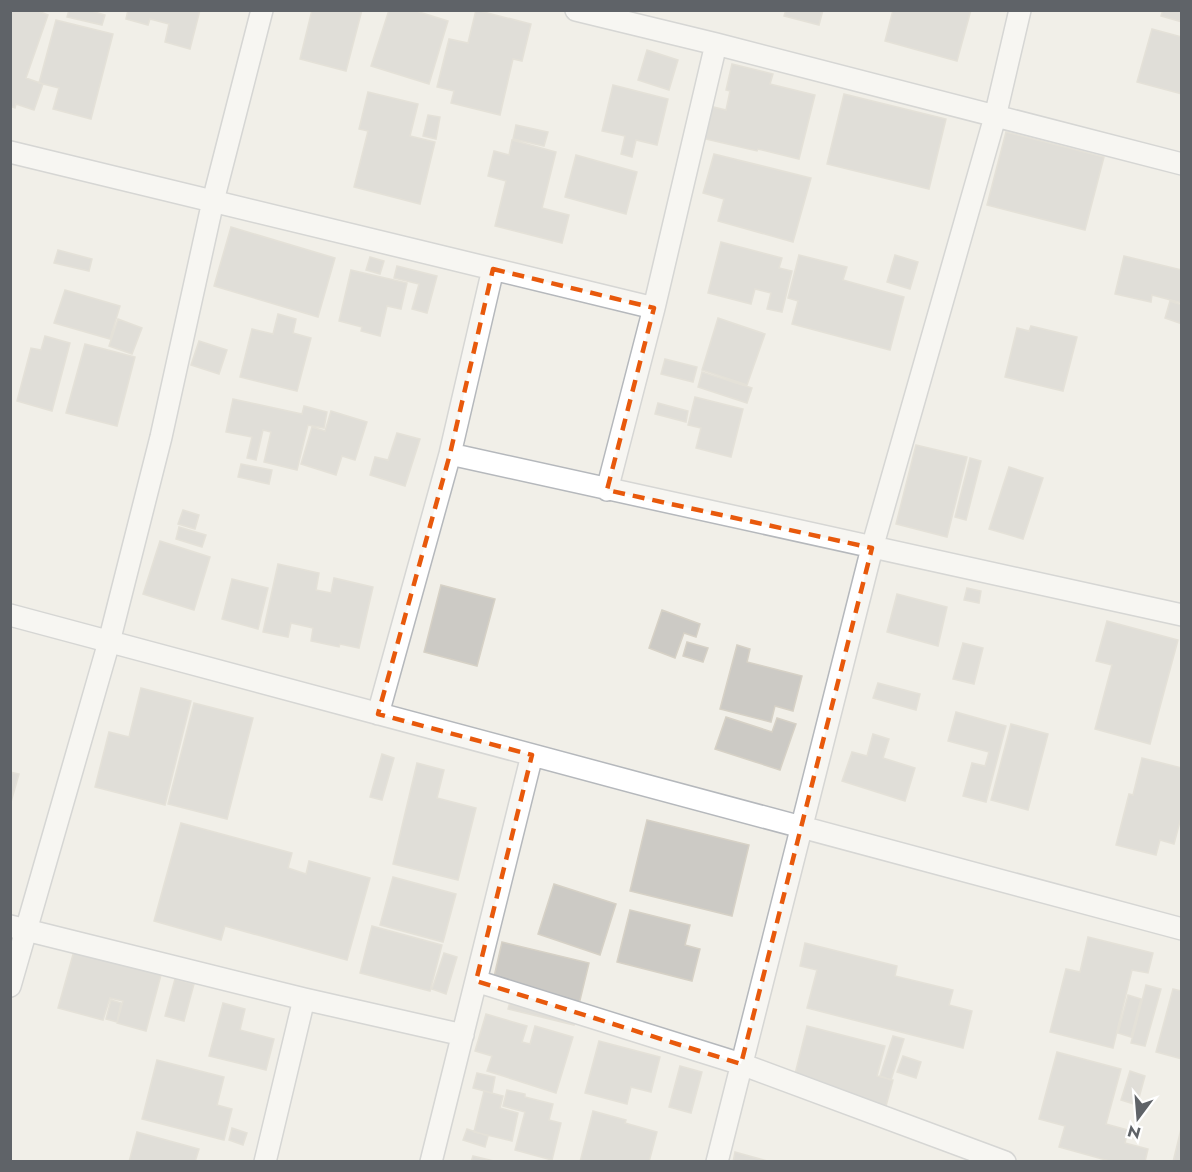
<svg xmlns="http://www.w3.org/2000/svg" width="1192" height="1172" viewBox="0 0 1192 1172" font-family="Jost,sans-serif">
<style>
.building{fill:#cccac5;stroke:#d6d1c6;stroke-width:1.5}
.lines{fill:none;stroke-linecap:round;stroke-linejoin:round}
.minor-casing{stroke:#b5b8bc;stroke-width:24}
.minor{stroke:#fff;stroke-width:21}
.marked{fill:none;stroke:#e8590c;stroke-width:4.5;stroke-dasharray:12 8;stroke-linejoin:round}
</style>
<rect width="100%" height="100%" fill="#f1efe8"/>
<path class="building" d="M10,10h26l12,5 -22,63 17,6 -9,26 -18,-6 -1,4 -5,-2z
M69,10h19l17,5 -3,10 -35,-8z
M128,10h72l-10,39 -25,-7 4,-18 -19,-5 -2,6 -22,-6z
M312,10h50l-16,61 -46,-12z
M389,10h24l35,11 -19,63 -58,-18z
M476,10l55,14 -9,37 -9,-2 -13,56 -49,-12 3,-12 -17,-4 12,-48 19,4z
M786,10h37l-4,15 -35,-9z
M893,10h78l-14,51 -72,-20z
M1163,10h19v12l-21,-6z
M56,20l57,14 -22,85 -38,-10 6,-21 -20,-5z
M1152,29l30,8v57l-45,-12z
M647,50l31,10 -9,30 -31,-10z
M732,64l41,10 -3,10 45,11 -16,64 -41,-10 -1,2 -60,-14 8,-32 21,5 4,-19 -4,-1z
M613,85l55,14 -11,46 -21,-5 -4,17 -11,-3 4,-18 -23,-5z
M368,92l50,12 -8,32 25,6 -15,62 -66,-17 14,-56 -9,-2z
M844,94l102,25 -17,70 -102,-25z
M428,115l12,2 -4,22 -13,-3z
M516,125l32,7 -4,14 -31,-7z
M1006,132l98,25 -19,73 -98,-25z
M512,140l44,12 -14,56 27,7 -7,28 -67,-17 11,-45 -18,-5 6,-25 15,4z
M714,154l97,24 -18,64 -75,-21 6,-22 -21,-6z
M576,155l61,17 -11,42 -61,-17z
M231,227l104,31 -17,59 -104,-31z
M721,242l61,16 -3,10 13,3 -10,41 -15,-3 4,-16 -16,-4 -4,15 -43,-11z
M58,250l34,9 -3,12 -35,-8z
M799,255l48,12 -4,13 61,17 -14,53 -98,-26 6,-23 -10,-3z
M895,255l23,7 -8,27 -23,-7z
M1124,256l58,14v33l-30,-8 -1,7 -36,-8z
M370,257l14,4 -4,13 -14,-4z
M397,266l40,10 -10,37 -15,-4 7,-25 -25,-6z
M351,270l56,13 -6,26 -14,-3 -7,30 -19,-5 1,-4 -23,-6z
M65,290l55,16 -10,33 -56,-16z
M1170,301l12,4v19l-17,-6z
M278,314l18,5 -3,14 18,5 -14,53 -57,-14 12,-48 21,5z
M718,318l47,16 -18,51 -45,-15z
M118,319l24,9 -10,26 -23,-8z
M1031,326l46,11 -14,54 -58,-14 12,-49 12,3z
M45,336l25,7 -18,68 -35,-10 14,-53 10,2z
M199,341l28,9 -8,24 -28,-9z
M85,344l50,13 -18,69 -51,-13z
M665,359l32,8 -4,15 -32,-8z
M702,372l50,16 -5,15 -49,-16z
M695,397l48,12 -12,48 -35,-9 5,-20 -13,-3z
M233,399l69,15 2,-8 23,6 -3,16 -16,-3 -11,45 -33,-8 7,-30 -8,-2 -7,30 -9,-2 5,-21 -26,-5z
M658,403l30,8 -2,11 -31,-8z
M331,411l36,11 -12,38 -13,-4 -6,19 -35,-11 11,-37 13,4z
M397,433l23,6 -15,47 -35,-11 5,-18 13,3z
M916,445l51,12 -20,80 -51,-13z
M970,458l11,3 -15,59 -11,-3z
M241,464l31,6 -3,14 -31,-7z
M1009,467l34,11 -20,61 -34,-10z
M183,510l16,5 -4,14 -17,-5z
M179,527l27,8 -4,12 -26,-8z
M160,541l50,16 -16,53 -51,-16z
M278,564l41,9 -3,17 15,3 3,-15 39,9 -14,61 -19,-4 -1,3 -28,-6 2,-13 -22,-5 -3,14 -25,-5z
M232,579l36,9 -10,41 -36,-10z
M441,585l54,14 -18,67 -53,-14z
M967,588l14,3 -2,12 -15,-3z
M897,594l50,13 -9,39 -51,-14z
M662,610l38,14 -4,13 -12,-4 -9,25 -26,-10z
M1107,621l71,19 -28,104 -55,-15 17,-64 -16,-4z
M687,642l21,6 -5,14 -20,-6z
M963,643l20,5 -9,36 -21,-5z
M737,645l13,4 -3,13 55,14 -9,35 -18,-5 -4,16 -51,-13z
M878,683l42,11 -4,16 -43,-12z
M141,688l50,13 -26,104 -70,-18 14,-55 20,5z
M194,703l59,15 -26,101 -59,-15z
M956,712l50,14 -20,76 -23,-6 9,-33 13,3 4,-14 -41,-11z
M726,717l46,15 5,-14 19,6 -16,46 -65,-21z
M1011,724l37,10 -20,76 -37,-10z
M873,734l16,5 -6,19 32,10 -10,33 -63,-20 10,-29 15,4z
M382,754l12,4 -12,42 -12,-3z
M1142,758l40,10v46l-8,30 -14,-4 -4,15 -40,-10 13,-51 4,1z
M417,763l27,7 -7,28 39,10 -18,72 -65,-16z
M10,772l9,2 -8,28 -1,-1z
M647,820l102,25 -17,71 -102,-25z
M181,823l111,30 -4,15 18,6 3,-13 61,17 -23,82 -122,-34 -4,14 -67,-19z
M393,877l63,17 -13,48 -63,-17z
M554,884l62,20 -16,51 -62,-21z
M630,910l60,15 -5,20 15,4 -8,32 -75,-19z
M372,926l70,19 -12,46 -70,-18z
M1088,937l65,16 -5,20 -16,-3 -19,78 -63,-16 16,-63 14,3z
M502,942l87,21 -15,62 -66,-16 4,-14 -21,-5z
M805,943l92,23 -2,10 58,14 -4,15 23,6 -9,37 -156,-40 10,-38 -17,-4z
M74,951l87,24 -15,56 -29,-8 6,-22 -13,-3 -7,22 -45,-12z
M444,953l13,4 -11,37 -14,-5z
M175,979l19,5 -10,37 -19,-5z
M1146,985l15,4 -16,57 -14,-3z
M1173,989l9,2v68l-26,-7z
M1128,995l13,4 -10,38 -13,-4z
M111,1000l10,3 -4,19 -11,-3z
M223,1003l22,6 -5,21 34,9 -8,31 -57,-14z
M486,1014l41,12 -5,16 8,2 5,-18 38,11 -17,56 -69,-22 5,-15 -17,-5z
M807,1026l78,20 -8,30 16,4 -7,26 -93,-24z
M893,1036l11,3 -13,41 -11,-4z
M599,1041l61,16 -9,35 -20,-5 -4,17 -42,-11z
M1057,1052l64,17 -15,55 22,6 -3,13 23,6 -3,13h-32l-54,-15 6,-21 -26,-7z
M903,1056l18,6 -5,16 -19,-6z
M157,1060l67,17 -7,28 15,4 -8,31 -82,-21z
M680,1066l22,6 -11,41 -22,-6z
M1130,1071l15,5 -8,29 -16,-5z
M477,1073l18,4 -3,16 -19,-5z
M507,1090l18,4v3l28,7 -4,16 12,3 -9,37 -37,-10 10,-38 -22,-6z
M484,1091l19,5 -3,12 18,5 -6,28 -38,-9z
M593,1111l33,9 -1,3 32,9 -8,30h-69z
M1182,1125v37h-9z
M232,1128l15,5 -4,12 -14,-5z
M467,1129l21,7 -3,11 -22,-7z
M137,1132l62,17 -4,13h-66z
M735,1152l36,10h-38z
M473,1156l25,6h-27z"/>
<g class="lines">
<g class="minor-casing">
<path id="minor" d="M576,10l140,34 466,120
M10,152l644,156
M450,454l732,161
M607,490l47,-182 62,-264
M10,615l1172,314
M378,714l72,-260 43,-185
M10,926l294,73 159,36
M476,981l265,83 264,98
M10,986l99,-344 52,-205 52,-236 49,-191
M265,1162l39,-163
M431,1162l101,-407
M717,1162l155,-614 123,-431 25,-107"/>
</g>
<use href="#minor" class="minor"/>
</g>
<path d="M0 0H1192V1172H0ZM493,269l161,39 -47,182 265,58 -131,516 -265,-83 56,-226 -154,-41 72,-260z" fill="#f1efe8" fill-opacity=".55" fill-rule="evenodd"/>
<path class="marked" d="M493,269l161,39 -47,182 265,58 -131,516 -265,-83 56,-226 -154,-41 72,-260z"/>
<rect width="1192" height="1172" fill="none" stroke="#5f6368" stroke-width="24"/>
<g transform="translate(1138 1118) rotate(196)" stroke="#ffffff" stroke-width="4.5" paint-order="stroke">
<path d="M0-4.5L10 22L0 15L-10 22Z" fill="#5f6368"/>
<text y="-9" font-size="16" font-weight="bold" text-anchor="middle" fill="#5f6368">N</text>
</g>
</svg>
